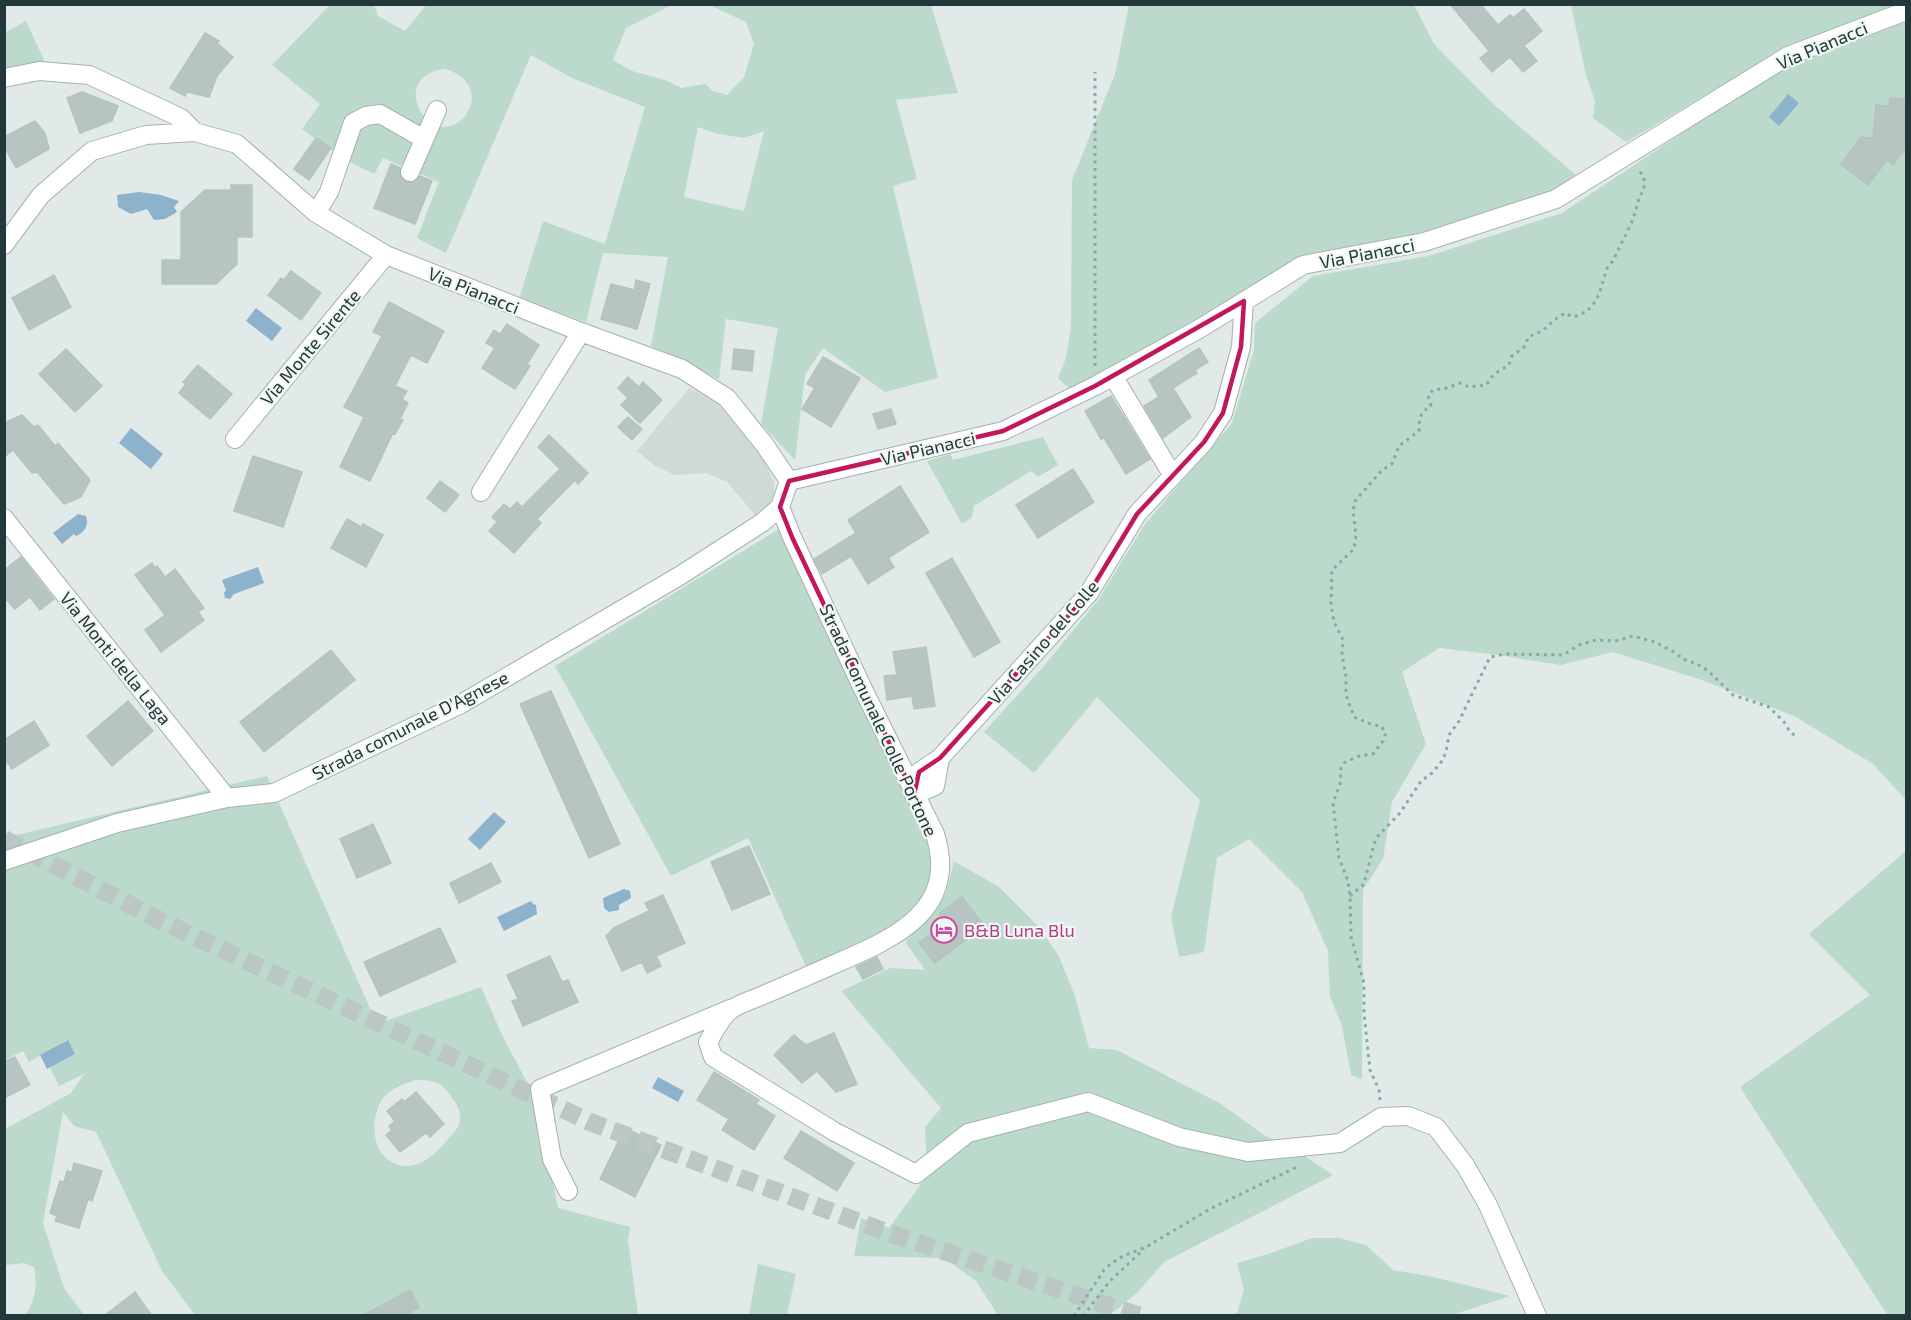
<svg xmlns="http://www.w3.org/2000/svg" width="1911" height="1320" viewBox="0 0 1911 1320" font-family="'Exo 2',sans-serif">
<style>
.built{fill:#cfdad8}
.green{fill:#bbdacb;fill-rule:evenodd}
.water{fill:#8db2cb}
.building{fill:#b6c5c2;stroke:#b4c3c1;stroke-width:1.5}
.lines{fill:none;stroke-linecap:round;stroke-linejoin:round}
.highway-tunnel{stroke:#bbc7c5;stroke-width:18;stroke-dasharray:18 9;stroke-linecap:butt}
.minor-casing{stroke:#a4b1b0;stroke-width:20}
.path{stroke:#84aba9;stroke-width:3;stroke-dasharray:3 4.5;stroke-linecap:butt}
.minor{stroke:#fff;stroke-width:18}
.marked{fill:none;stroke:#c2185b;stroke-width:4.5;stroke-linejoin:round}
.labels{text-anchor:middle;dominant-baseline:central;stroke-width:4.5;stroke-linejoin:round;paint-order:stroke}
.street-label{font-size:18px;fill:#233939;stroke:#f1f7f5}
.hotel-label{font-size:18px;fill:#b23c85;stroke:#f1f7f5;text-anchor:start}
</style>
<rect width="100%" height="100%" fill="#e1eae8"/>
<path class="built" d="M689,388l18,9 20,14 27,34 14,24 6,14v14l-8,12 -9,8 -30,-35 -21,-9 -31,2 -20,-9 -18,-15z"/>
<path class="green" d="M330,5h44l4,11 27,15 20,-24 -1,-2h248l-46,23 -13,32 19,11 33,9 16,8 24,-4 8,7 14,4 17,-18 10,-33 -8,-22 -32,-15 -2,-2h219l27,88 -62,7 21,79 -24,7 45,192 -53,14 -62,-44 -18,27 -10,85 -34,-36 17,-96 -52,-9 -7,60 -68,-33 17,-89 -65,-4 -17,69 -67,-23 24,-78 62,23 40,-137 -73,-29 -41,-23 -85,198 -29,-15 22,-56 -56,-24 -9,16c-26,-11 -49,-29 -72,-45l18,-25 -48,-39zM444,69c21,4 36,24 23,44 -30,45 -85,-34 -23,-44zM698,127l20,7 26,4 20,-7 -20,80 -60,-14z
M1129,5h285l20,39 58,59 85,73 -28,18 -128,43 -96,17 -253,137 -14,-13 8,-20 5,-31 1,-147 43,-106z
M1571,5h330l-124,48 -151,89 -33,-24 2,-17 -9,-26z
M1906,14v786l-33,-36 -79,-48 -92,-36 -89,-28 -52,13 -63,-10 -59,-7 -37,24 24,72 -34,58 -9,57 -20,31 -1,189 -11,-4 -9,-49 -12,-30 -2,-45 -26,-59 -53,-53 -32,19 -13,94 -25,5 -8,-40 29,-117 -103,-103 -63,76 -50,-41 60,-66 54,-66 47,-76 87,-101 22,-73 1,-27 58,-47 116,-20 133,-43 232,-154z
M26,21l19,41 -40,9 -1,-38z
M1043,437l15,28 -20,12 -7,-6 -57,35 -2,11 -10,7 -35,-63 23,-7 3,6z
M779,529l151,311c2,9 6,19 5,27 -10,61 -80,80 -128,102l-59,-131 -77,38 -116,-210z
M267,776l110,248 104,-37 22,50 33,62 22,109 72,19 -2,13 10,75h-443l-33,-44 -66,-139 -22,-6 -11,-14 -20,111 21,65 20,27h-59c10,-14 13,-30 9,-48l-10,-4 -19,2v-136l66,-36 13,-19 -25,12 -9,-19 25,-13 -8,-14 -38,22 -6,-11 -18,9 -1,-222zM415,1080c20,0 27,2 38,19 4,6 8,13 7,21 -1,8 -7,14 -12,19 -14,18 -35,36 -58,22 -20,-12 -19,-46 -7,-63 6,-9 22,-14 32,-18z
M1906,851v464l-18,1 -148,-229 130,-92 -61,-61z
M954,861l45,26 38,38 22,31 16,40 14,52 28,2 104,54 43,31 39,20 30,20 -169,87 -26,30 -28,23h-112l-22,-34 -32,-23 -90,-2 7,-38 28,10 38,-52 -2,-49 16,-19 -100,-117 49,-23 35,2 -19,-27 1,-4 26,-24 13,-22z
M1312,1238h27l27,7 27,25 36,6 81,20 -58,19h-225l10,-2 7,-23 -7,-27 34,-10z
M758,1264l38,10 -9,41h-38z"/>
<path class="water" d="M1788,94l11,9 -20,23 -10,-9z
M139,192l22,3 18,6 -5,6 3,5 -12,7 -11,1 -7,-11 -16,5 -13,-7 -1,-12z
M256,308l26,20 -10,13 -26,-20z
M131,428l32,26 -12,15 -32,-26z
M78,514l8,2c3,9 -1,16 -10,20l-2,-2 -12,10 -9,-11z
M258,567l6,16 -30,11 -4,5 -5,-1 -1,-5 2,-3 -4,-10z
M494,812l12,10 -26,28 -12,-11z
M624,889l6,2 1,7 -12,7v5l-10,2 -5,-4 -1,-10z
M531,901l2,3 3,1 1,9 -33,17 -7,-14z
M68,1040l7,14 -28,15 -7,-14z
M658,1077l26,14 -6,11 -26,-14z"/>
<path class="building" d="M1450,4h30l18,21 12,-10 3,3 11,-9 18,22 -18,15 13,15 -14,11 -13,-15 -18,15 -12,-14 9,-7z
M205,33l14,8 -2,2 16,14 -16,19 -8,21 -22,-5 -2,4 -15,-8z
M82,92l36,14 -6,15 -32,12 -13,-35z
M1890,98l16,1v48l-13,18 -6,-5 -19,25 -27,-21 20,-27 12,1 3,-33 13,1z
M35,121l10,12 4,16 -33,19 -12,-22v-9z
M316,138l15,10 -22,32 -15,-11z
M391,164l9,4 1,10 5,4 10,-1 4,-5 12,5 -17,43 -41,-16z
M231,185h21v52h-15v27l-21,20h-54v-24h19v-48l24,-22h26z
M291,271l30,22 -20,27 -33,-25 13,-17 3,2z
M54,275l17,32 -42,23 -17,-32z
M636,280l14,4 -13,45 -36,-10 10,-35 23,6z
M389,302l55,29 -17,32 -16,-8 -16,31 12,5 -5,8 6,4 -8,16 3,1 -8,14 -2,-1 -23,48 -30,-14 24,-50 -20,-10 38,-71 -9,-4z
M507,324l32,21 -12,19 3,2 -15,23 -33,-21 13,-20 -9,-5 8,-13 6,4z
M1199,348l9,14 -13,8 2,3 -24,15 18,29 -28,21 -19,-32 15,-9 -10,-17z
M66,349l36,37 -27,26 -36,-38z
M734,349l20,2 -2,20 -20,-2z
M823,357l37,21 -29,49 -29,-18 13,-21 -8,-4z
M198,365l34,29 -22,25 -31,-26 7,-9 -3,-2z
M628,377l11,10 4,-5 19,18 -22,23 -19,-18 7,-7 -10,-10z
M1111,396l39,63 -24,15 -22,-36 -3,1 -16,-28z
M891,409l5,15 -18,5 -5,-15z
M22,415l12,12 4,-2 17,21 3,-3 32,37 -9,17 -17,7 -27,-32 -5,1 -19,-23 -9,7v-34z
M628,417l14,12 -10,11 -14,-13z
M549,435l39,38 -10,11 -3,-4 -38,39 4,4 -27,30 -25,-22 8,-9 -5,-5 12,-13 6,5 7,-7 5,5 38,-38 -22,-22z
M253,456l49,16 -19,55 -49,-16z
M1073,469l21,33 -56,36 -22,-33z
M440,481l19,14 -14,17 -18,-14z
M900,486l29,46 -41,26 6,9 -26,17 -17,-28 -29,18 -8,-15 42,-26 -8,-13z
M347,519l14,8 2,-3 20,11 -17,32 -35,-19z
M21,557l33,42 -14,11 -10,-13 -15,12 -11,-12v-27z
M952,558l48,84 -26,15 -48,-84z
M152,563l3,5 2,-2 8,11 10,-8 29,39 -6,4 6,8 -43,32 -16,-22 20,-15 -30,-40z
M926,647l9,59 -21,3 -2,-13 -25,4 -3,-24 13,-1 -4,-23z
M331,650l24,30 -91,72 -24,-30z
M551,691l69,153 -31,14 -69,-154z
M128,701l25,30 -41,35 -25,-30z
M34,721l15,24 -37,24 -8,-11v-18z
M373,824l18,39 -34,15 -17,-39z
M749,846l21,48 -38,16 -21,-48z
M491,863l10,19 -42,21 -9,-20z
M663,895l22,48 -29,13 5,10 -14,7 -5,-11 -20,9 -16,-35 9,-9 34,-16 -4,-8z
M962,897l22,29 -49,37 -16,-20 27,-20 -7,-9z
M440,928l16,34 -76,34 -16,-34z
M550,956l12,26 6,-2 10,22 -55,24 -11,-25 6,-2 -11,-24z
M877,957l6,12 -20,10 -7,-12z
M834,1033l23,51 -21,8 -19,-21 -15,12 -28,-28 20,-20 12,10z
M15,1057l15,28 -26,13v-36z
M714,1072l45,28 -3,4 19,12 -21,34 -32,-20 7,-11 -32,-19z
M416,1092l28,32 -14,13 -4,-4 -26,19 -14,-17 6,-5 -3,-4 6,-5 -8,-10 15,-12 2,3z
M625,1128l36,17 -26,52 -35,-18z
M801,1131l53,32 -17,28 -53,-33z
M74,1163l28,8 -10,30 -4,-2 -9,29 -24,-7 2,-5 -7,-3 10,-32 4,1 3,-11 5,1z
M410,1290l9,17 -15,9h-42z
M135,1292l17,24h-48z"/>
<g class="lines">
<path class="highway-tunnel" d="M4,839l151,79 435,204 299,111 251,83"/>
<g class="minor-casing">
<path id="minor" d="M4,78l35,-7 50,4 92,43 14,14
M410,172l27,-62
M316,213l13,-21 24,-69 13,-7 14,-2 44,25
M4,245l37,-50 51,-44 54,-16 49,-3 42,12 79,69 70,42 195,77 101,37 45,29 37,46 25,37
M1113,376l60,100
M235,439l151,-184
M789,481l-9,26 12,30 71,152 72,145c24,76 -40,104 -98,129 -25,11 -50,22 -76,33 -9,4 -20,7 -29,13 -10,6 -18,23 -24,33l5,15 122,75 81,42 52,-41 120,-31 91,35 69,15 92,-9 41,-26 27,-1 28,11 29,38 23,40 49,111
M789,481l214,-50 92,-45 104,-57 104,-64 121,-23 132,-43 232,-143 118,-45
M481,492l100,-160
M4,518l223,280
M914,795l5,-23 21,-14 149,-165 48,-79 67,-72 19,-29 18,-66 3,-46
M914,795l21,-9 5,-28
M4,861l113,-38 110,-25 47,-5 187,-89 220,-129 82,-53 17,-15
M568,1191l-16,-32 -12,-70 190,-80"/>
</g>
<path class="path" d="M1095,366v-294
M1350,896l14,-12 10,-40 4,-8 22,-23 21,-32 11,-8 10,-12 4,-9 3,-17 10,-14 31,-64 15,-3 58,1 16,-10 17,-5 19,1 18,-5 22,6 19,10 9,7 14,5 10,6 26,25 36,12 16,16 5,9 7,5
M1380,1100l-1,-10 -9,-20 -6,-57v-30l-13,-46 -1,-41 -2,-15 -9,-23 -6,-55 7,-19 1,-16 3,-5 15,-7 14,-2 10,-13 3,-8 -5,-7 -8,-1 -19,-8 -8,-22v-18l-4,-22 1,-15 -9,-18 -3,-18 1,-34 22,-21 2,-14 -3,-24 2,-10 27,-31 10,-6 7,-18 20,-15c0,-12 1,-19 12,-25l-3,-10 5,-6 15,-2 11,-5 10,4 17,-2 8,-11 15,-9 3,-9 12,-9 5,-11c18,-4 22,-17 37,-23l6,4c25,-5 28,-26 34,-46 1,-4 6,-8 8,-12 6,-14 15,-29 20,-43 4,-11 3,-17 10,-26v-13l-6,-8
M1074,1316l30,-46 8,-7 11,-7 23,-9 64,-38 89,-43
M1083,1316l27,-35 34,-32"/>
<use href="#minor" class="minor"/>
</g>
<path class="marked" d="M1244,301l-3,46 -18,66 -19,29 -67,72 -48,79 -149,165 -21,14 -5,23 -122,-258 -12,-30 9,-26 214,-50 92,-45z"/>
<defs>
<g id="hotel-ring" transform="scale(1.35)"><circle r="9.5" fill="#f1f7f5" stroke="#d1479c" stroke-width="1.5"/><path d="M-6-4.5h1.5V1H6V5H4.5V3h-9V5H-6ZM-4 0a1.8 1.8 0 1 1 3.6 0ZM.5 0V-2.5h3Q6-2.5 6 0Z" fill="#d1479c"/></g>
</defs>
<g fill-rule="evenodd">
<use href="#hotel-ring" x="944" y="930"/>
</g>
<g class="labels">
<g class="street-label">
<text transform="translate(1822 45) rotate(-23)">Via Pianacci</text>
<text transform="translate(1367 253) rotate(-11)">Via Pianacci</text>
<text transform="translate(474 290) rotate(22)">Via Pianacci</text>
<text transform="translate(310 347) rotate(-50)">Via Monte Sirente</text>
<text transform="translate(928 448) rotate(-13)">Via Pianacci</text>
<text transform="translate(1043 642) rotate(-49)">Via Casino del Colle</text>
<text transform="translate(116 658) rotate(51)">Via Monti della Laga</text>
<text transform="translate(879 720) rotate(65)">Strada Comunale Colle Portone</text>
<text transform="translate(410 725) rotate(-27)">Strada comunale D'Agnese</text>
</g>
<g class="hotel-label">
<text x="964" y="930">B&amp;B Luna Blu</text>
</g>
</g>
<rect width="1911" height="1320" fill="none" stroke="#233939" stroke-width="12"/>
</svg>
